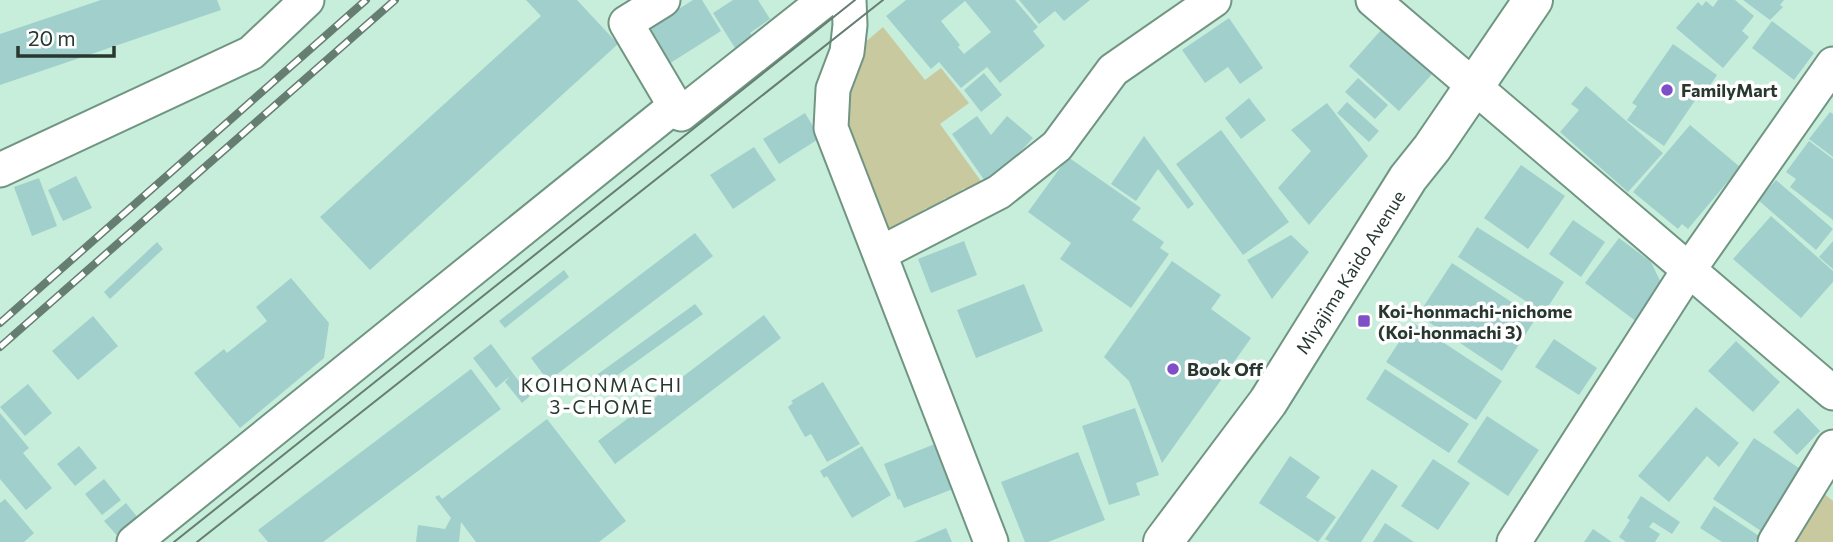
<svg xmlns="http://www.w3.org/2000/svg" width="1833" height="542" viewBox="0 0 1833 542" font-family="Commissioner,sans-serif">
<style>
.green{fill:#c8c99e}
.building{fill:#a1cfcc;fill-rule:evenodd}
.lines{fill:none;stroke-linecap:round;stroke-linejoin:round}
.minor-casing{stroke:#719583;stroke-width:37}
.tertiary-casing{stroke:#719583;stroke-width:42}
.minor{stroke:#fff;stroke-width:33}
.tertiary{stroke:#fff;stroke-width:38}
.tram{stroke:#657e71;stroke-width:2}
.rail-casing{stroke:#657e71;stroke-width:8}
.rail{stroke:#fff;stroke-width:5;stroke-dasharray:16;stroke-linecap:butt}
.poi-dot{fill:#7f4fc8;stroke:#fff;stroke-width:2.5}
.labels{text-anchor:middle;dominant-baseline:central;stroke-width:7;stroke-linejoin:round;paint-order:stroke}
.poi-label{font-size:18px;font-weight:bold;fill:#283830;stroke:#fff;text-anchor:start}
.street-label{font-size:18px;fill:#283830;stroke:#fff}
.neighbourhood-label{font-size:19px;letter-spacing:2px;fill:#283830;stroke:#fff}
</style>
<rect width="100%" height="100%" fill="#c7eeda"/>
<path class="green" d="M883,27l42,53 16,-12 28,35 -29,21 43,60 -14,9 -5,-5 -15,13 -4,-3 -16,13 -3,-3 -32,25 -15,-5 -37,-106 13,-71z
M1823,493l10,8v41h-42z"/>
<path class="building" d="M101,0h116l4,10 -221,75v-51z
M526,0h51l41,44 -248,226 -50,-53 221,-201z
M693,0h9l19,31 -57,36 -22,-35z
M733,0h25l12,19 -20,14 3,4 -18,11 -22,-35z
M906,0h109l23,27 -5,4 12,15 -45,37 -13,-16 -26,21 -22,-26 -8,7 -45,-53zM965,1l26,31 -27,22 -6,-7 2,-2 -19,-24z
M1019,0h71l-26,21 -9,-10 -16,13z
M1718,0h17l19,16 -12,15 7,6 -26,31 -47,-40 22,-26 4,4 4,-5 7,6z
M1743,0h41l-4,5 3,2 -13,13z
M1229,18l34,50 -23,16 -12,-17 -23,16 -23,-33z
M1772,21l42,32 -20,27 -42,-32z
M1382,29l51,44 -34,38 -50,-45z
M1673,44l44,31 -18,27 -3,-3 -32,47 -37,-26 10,-14 -5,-3z
M984,73l18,22 -21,17 -17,-22z
M1358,78l30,27 -13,14 -30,-27z
M1586,86l77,67 -35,39 -68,-60 19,-22 -8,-6z
M1249,98l17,22 -25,19 -16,-21z
M1347,102l32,29 -10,11 -32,-29z
M1327,103l41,53 -59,69 -31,-37 33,-37 -20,-21z
M1830,112l3,2v43l-24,-18z
M805,113l15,25 -41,26 -16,-25z
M977,116l14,19 16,-19 26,22 -23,25 -25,18 -33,-47z
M1690,125l50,42 -52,62 -6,-5 -4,5 -45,-37z
M1221,130l68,92 -46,33 -67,-91z
M1144,136l50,68 -6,5 -30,-40 -22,32 -25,-17z
M1809,141l24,18v61l-43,-33 6,-8 -10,-7z
M754,147l22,33 -43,29 -23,-34z
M1068,157l73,51 -9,12 32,22 -4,6 9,6 -38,54 -71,-49 11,-16 -43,-31z
M1521,165l44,31 -37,53 -44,-31z
M76,176l16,32 -29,13 -15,-31z
M39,178l18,48 -25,10 -18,-49z
M1776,180l57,49 -17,21 -58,-50z
M1771,216l62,55v11l-32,36 -68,-59z
M1573,220l32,22 -24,35 -32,-23z
M1477,227l87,55 -20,31 -86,-56z
M695,233l18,23 -165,125 -17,-23z
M1291,235l18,17 -37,47 -25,-39z
M1619,238l32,24 17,35 -23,31 -60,-45z
M964,241l13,34 -46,18 -13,-34z
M1833,241v28l-14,-12z
M157,242l6,7 -53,50 -6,-7z
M1172,261l49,34 -10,14 40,29 -89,125 -33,-82 -25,-24z
M1452,263l84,55 -34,53 -84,-56z
M564,270l5,7 -64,51 -6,-7z
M291,278l38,45 -5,35 -84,70 -46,-55 30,-24 3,4 40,-32 -11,-14z
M1024,284l19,47 -67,27 -19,-48z
M695,304l8,10 -105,75 -7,-10z
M764,315l17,23 -166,126 -17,-23z
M93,316l25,30 -40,34 -26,-29z
M1412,322l90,59 -26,39 -90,-58z
M1554,339l43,29 -18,27 -44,-28z
M1736,341l44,41 -27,30 -45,-41z
M491,344l39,52 -8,7 -17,-21 5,-6 -14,12 -23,-30z
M471,369l30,40 -178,133h-55l-10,-12z
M1385,369l84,55 -20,29 -83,-54z
M823,382l37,62 -33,18 -16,-28 -6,3 -17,-30 5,-4 -2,-2z
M28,384l24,29 -27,23 -25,-29z
M1696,407l43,36 -20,24 -12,-11 -38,46 -31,-26z
M1135,408l24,67 -23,8 4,12 -31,10 -27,-79z
M1798,408l22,23 -23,24 -24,-23z
M0,413l29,35 -6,5 29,35 -26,22 -26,-31z
M1487,416l52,34 -31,46 -51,-34z
M547,419l79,102 -27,21h-123l-15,-20 -2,20h-43l2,-17 27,4 6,-11 -16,-21 4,-2 3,4z
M1754,438l48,32 -41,61 -48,-32z
M940,442l18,45 -54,21 -4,-9 -2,1 -14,-36z
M79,446l18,22 -22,18 -18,-22z
M862,446l29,49 -39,23 -25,-42 -3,2 -4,-7z
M1078,452l27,68 -57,22h-23l-24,-60z
M1290,456l30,21 -14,20 30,20 -18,25 -59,-39z
M1433,459l37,24 -32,47 -37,-24z
M1372,469l26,17 -37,56h-31l-5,-3z
M104,479l17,21 -19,15 -17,-21z
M1641,496l39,26 -8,12 -19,-12 -4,5 11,7 -5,8h-29l-7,-5 11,-17 -3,-2z
M5,499l29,34 -10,9h-24v-39z
M126,503l16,20 -21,17 -17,-19z
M1714,506l45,30 -4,6h-33l-22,-14z
M1385,523l29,19h-41z
M946,528l6,14h-38z
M1593,529l19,13h-28z"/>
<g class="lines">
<g class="minor-casing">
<path id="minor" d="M663,0l-37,23 49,83
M849,0l1,25 -3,27 -14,37 -2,39 160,414
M1373,0l460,393
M0,170l251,-117 56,-53
M881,253l118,-61 58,-46 56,-76 101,-70
M134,542l541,-436 6,8 144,-114
M1514,542l174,-271 145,-207
M1775,542l58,-95"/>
</g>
<g class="tertiary-casing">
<path id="tertiary" d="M1163,542l105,-140 140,-224 24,-30 101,-148"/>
</g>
<use href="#minor" class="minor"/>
<use href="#tertiary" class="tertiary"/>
<path class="tram" d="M174,542l681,-542
M197,542l686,-542"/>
<g class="rail-casing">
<path id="rail" d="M0,323l366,-323
M0,347l395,-347"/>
</g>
<use href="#rail" class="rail"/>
</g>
<g class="poi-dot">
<circle cx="1667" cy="90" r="7"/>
<rect x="1357" y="314" width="14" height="14" rx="3.5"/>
<circle cx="1173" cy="369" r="7"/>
</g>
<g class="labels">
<g class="poi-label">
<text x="1681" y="90">FamilyMart</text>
<text x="1378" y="311">Koi-honmachi-nichome<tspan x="1378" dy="21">(Koi-honmachi 3)</tspan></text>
<text x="1187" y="369">Book Off</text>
</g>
<g class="street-label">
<text transform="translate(1350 272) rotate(-58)">Miyajima Kaido Avenue</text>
</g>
<g class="neighbourhood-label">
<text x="602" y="384">KOIHONMACHI<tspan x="602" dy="22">3-CHOME</tspan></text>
</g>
</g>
<path d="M18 46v10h96v-10" fill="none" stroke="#283830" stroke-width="3.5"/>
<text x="28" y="46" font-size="21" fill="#283830" stroke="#ffffff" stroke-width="5" paint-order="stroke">20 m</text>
</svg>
